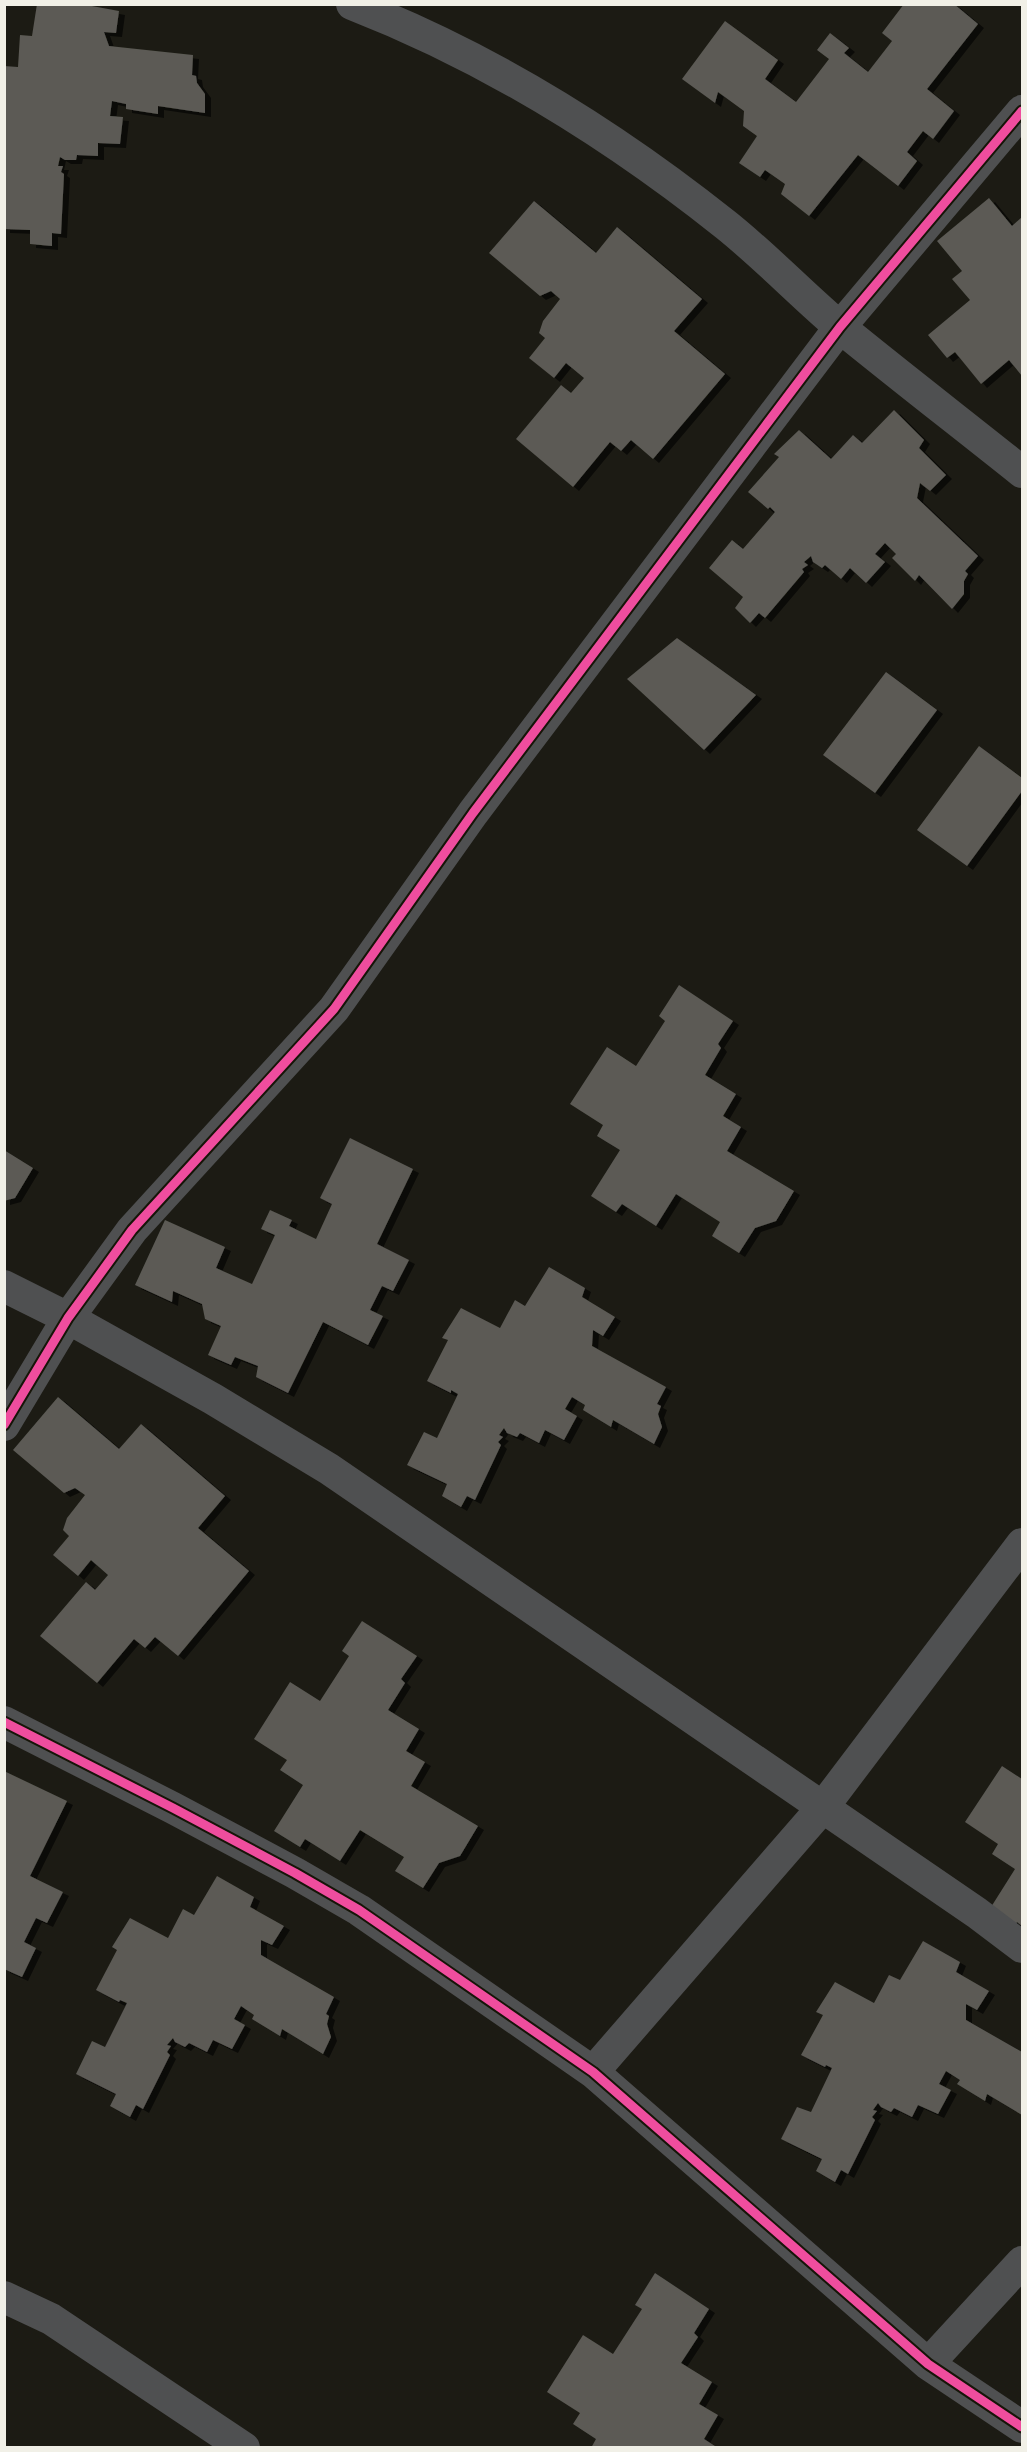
<svg xmlns="http://www.w3.org/2000/svg" width="1027" height="2452" viewBox="0 0 1027 2452" font-family="Quicksand,sans-serif">
<style>
.building{fill:#5b5a54;filter:url(#shadow)}
.lines{fill:none;stroke-linecap:round;stroke-linejoin:round}
.street{stroke:#4f5051;stroke-width:32}
.cycleway-casing{stroke:#161508;stroke-width:13}
.cycleway{stroke:#ef4d9e;stroke-width:9}
</style>
<defs>
<filter id="shadow"><feDropShadow dx="6" dy="4" stdDeviation="0" flood-color="#0009"/></filter>
</defs>
<rect width="100%" height="100%" fill="#1c1b14"/>
<path class="building" d="M37,4h44l38,7 -3,22 -12,-1 5,14 84,9 -1,20 4,1 1,7 8,11v19l-47,-7v8l-32,-5v-5l-14,-3 -2,15 13,1 -3,27 -22,-1v13l-21,-1 -1,5h-11l-5,-3 -2,9h5l-2,6 3,2 -3,60 -9,-1v13l-22,-2v-14l-26,-1v-163l14,1 2,-32 12,1z
M904,4h50l24,20 -51,65 27,22 -21,28 -10,-8 -16,21 10,9 -19,25 -40,-31 -49,61 -28,-22 4,-10 -20,-14 -5,7 -21,-14 18,-27 -14,-10 1,-15 -26,-19 -3,11 -33,-24 43,-58 53,39 -13,19 31,23 33,-43 -12,-9 13,-17 19,15 -5,5 24,19 24,-31 -10,-8z
M989,198l23,28 10,-9v159l-13,-16 -28,24 -26,-32 -8,6 -19,-23 42,-35 -18,-21 10,-8 -25,-30z
M534,201l62,52 21,-26 85,72 -28,32 51,43 -72,85 -22,-19 -10,11 -11,-9 -37,45 -57,-48 45,-54 10,8 13,-15 -18,-15 -12,15 -25,-20 16,-20 -6,-5 4,-12 17,-22 -9,-8 -11,5 -51,-43z
M894,410l30,30 -5,8 27,27 -16,16 -10,-8 -3,15 61,58 -13,15 3,3 -4,7v13l-12,15 -33,-34 -4,6 -23,-23 4,-4 -11,-11 -10,11 10,8 -19,21 -16,-15 -9,11 -16,-14 -3,3 -9,-6 -2,-6 -7,6 4,3 -6,4 2,3 -39,46 -6,-5 -9,10 -15,-15 8,-11 -34,-29 23,-28 11,9 32,-37 -5,-5 -2,2 -20,-17 31,-35 -5,-3 25,-24 32,29 22,-24 9,8z
M677,638l79,57 -52,55 -77,-71z
M886,672l51,38 -62,83 -52,-38z
M979,746l43,32v13l-55,75 -50,-36z
M679,985l54,36 -15,23 3,4 -16,27 31,19 -13,22 18,11 -14,24 67,40 -18,30 -21,7 -16,25 -27,-17 8,-14 -44,-28 -20,32 -34,-22 -6,8 -25,-16 29,-46 -23,-14 6,-11 -33,-21 37,-57 29,19 29,-45 -6,-5z
M350,1138l63,31 -36,75 32,16 -16,31 -11,-5 -12,24 13,6 -15,29 -45,-23 -35,71 -32,-16 2,-11 -23,-9 -4,8 -23,-10 13,-29 -16,-7 -3,-15 -29,-13 -1,11 -37,-17 30,-65 60,27 -9,21 36,16 23,-49 -14,-6 9,-19 22,10 -3,6 27,13 16,-35 -12,-6z
M4,1150l29,18 -18,30 -11,3z
M549,1267l36,21 -3,9 33,20 -12,19 -10,-6 -1,16 74,41 -9,17 4,2 -3,8 4,13 -8,17 -41,-24 -2,7 -28,-17 2,-5 -13,-8 -7,12 12,7 -13,24 -19,-10 -6,13 -19,-10 -3,4 -10,-4 -3,-5 -5,7 4,2 -5,5 3,3 -26,55 -8,-4 -6,11 -19,-11 5,-12 -40,-19 17,-33 13,6 21,-44 -7,-4v3l-24,-12 21,-41 -6,-2 19,-30 39,20 15,-28 10,6z
M58,1397l61,52 22,-25 84,72 -27,32 51,43 -71,85 -23,-19 -10,11 -11,-9 -37,44 -57,-47 46,-54 9,8 13,-15 -17,-15 -13,16 -25,-21 16,-19 -6,-6 4,-12 18,-23 -10,-7 -11,5 -51,-43z
M362,1621l55,35 -16,23 4,4 -17,27 31,19 -13,22 19,11 -14,24 67,40 -18,30 -21,7 -16,25 -28,-17 9,-14 -44,-27 -20,31 -35,-22 -5,8 -26,-16 29,-46 -23,-15 7,-10 -33,-21 36,-57 30,19 29,-45 -7,-5z
M1002,1766l20,13v147l-5,-4 -5,9 -26,-16 29,-46 -23,-15 6,-10 -33,-22z
M4,1771l63,30 -37,75 33,16 -16,31 -11,-5 -12,24 12,6 -14,29 -18,-8z
M217,1876l37,21 -4,10 34,19 -12,19 -11,-5v15l73,42 -8,17 3,2 -2,8 4,13 -8,17 -41,-25 -2,7 -28,-17 2,-4 -13,-9 -7,13 11,6 -13,24 -19,-9 -6,12 -18,-9 -4,4 -10,-5 -2,-4 -6,7 4,1 -4,6 3,3 -27,54 -7,-4 -6,12 -20,-11 6,-12 -40,-20 16,-33 13,6 22,-44 -7,-3 -1,2 -23,-12 21,-40 -5,-3 18,-29 38,20 15,-29 11,6z
M923,1941l37,21 -4,10 33,19 -12,19 -11,-6v16l56,32v63l-35,-21 -2,7 -28,-17 3,-4 -14,-9 -7,13 12,6 -13,24 -20,-9 -6,12 -18,-9 -3,4 -10,-5 -3,-4 -5,7 4,1 -5,6 3,3 -27,54 -7,-4 -6,12 -19,-11 6,-12 -41,-20 16,-32 14,5 21,-44 -6,-3 -1,2 -24,-12 22,-40 -7,-3 19,-30 39,21 15,-28 11,5z
M655,2273l54,36 -15,24 4,4 -17,26 31,19 -13,22 19,11 -14,24 14,9h-127l5,-9 -23,-15 7,-11 -33,-21 36,-57 30,19 29,-45 -7,-4z"/>
<g class="lines">
<path class="street" d="M352,4c136,53 261,131 374,221 40,32 76,70 115,103 60,49 121,96 181,144
M4,1286l64,32 145,81 116,70 648,444 45,34
M4,1425l64,-107 64,-88 202,-221 139,-196 367,-486 182,-216
M4,1722l169,86 122,65 64,37 234,162 335,292 94,63
M593,2072l230,-265 199,-263
M4,2297l47,22 193,129
M928,2364l94,-102"/>
<g class="cycleway-casing">
<path id="cycleway" d="M4,1425l64,-107 64,-88 202,-221 139,-196 367,-486 182,-216
M4,1722l169,86 122,65 64,37 234,162 335,292 94,63"/>
</g>
<use href="#cycleway" class="cycleway"/>
</g>
<rect width="1027" height="2452" fill="none" stroke="#f1f0e7" stroke-width="12"/>
</svg>
